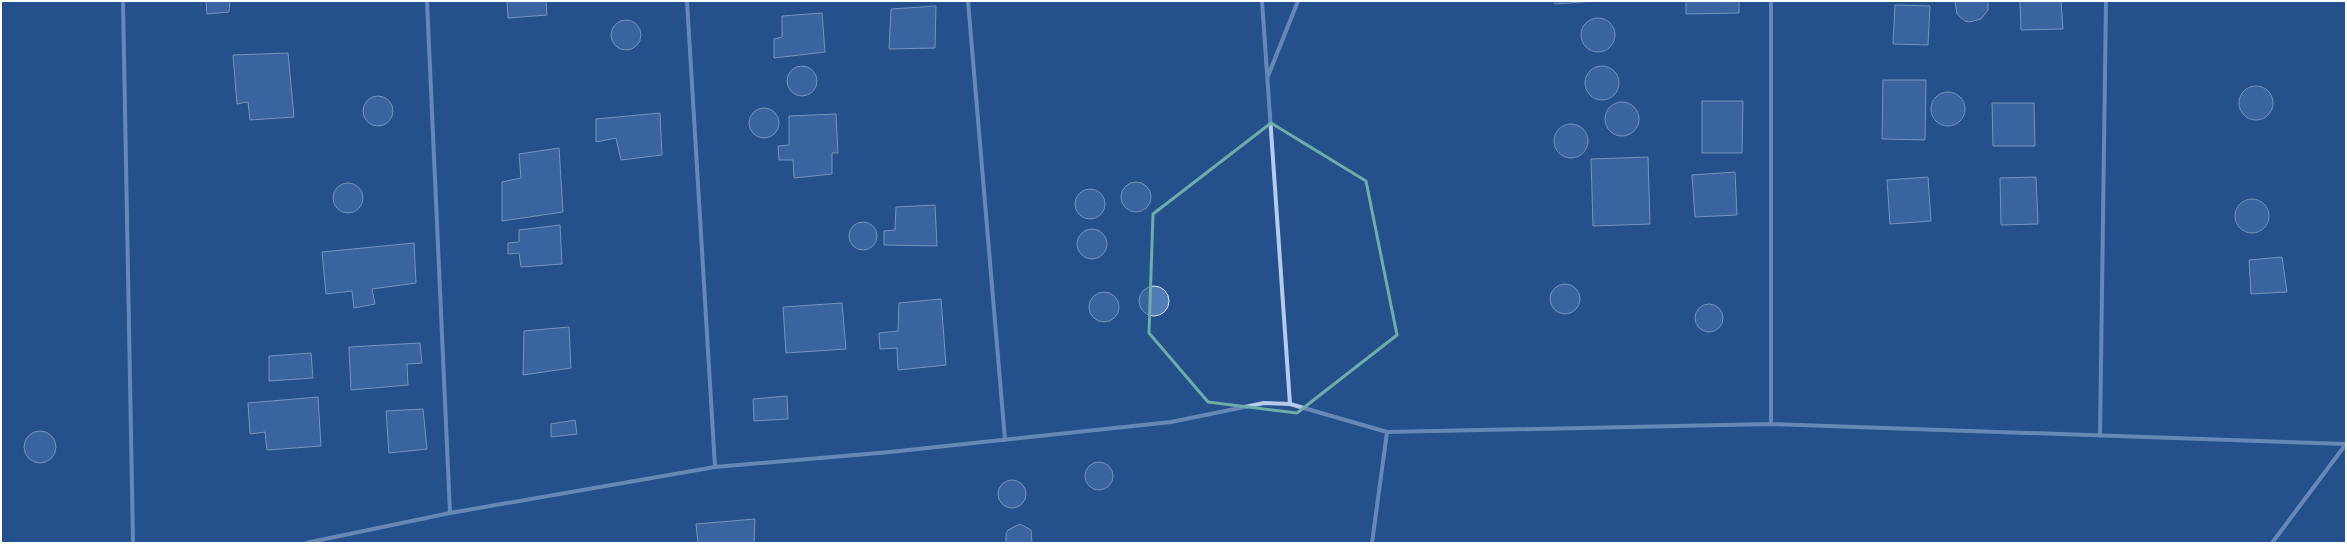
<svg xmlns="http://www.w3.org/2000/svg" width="2347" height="544" viewBox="0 0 2347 544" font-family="'DejaVu Sans',sans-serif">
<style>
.building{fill:#527cb5;stroke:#d9e6f8}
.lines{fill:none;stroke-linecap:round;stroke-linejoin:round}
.street{stroke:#b4ccea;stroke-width:4}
.marked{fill:none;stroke:#6fada8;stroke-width:3;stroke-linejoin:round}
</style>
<rect width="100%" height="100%" fill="#25508c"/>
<path class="building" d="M194,1h36l-1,11 -22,2 -1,-13z
M507,1h39l1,14 -39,3z
M1555,1h41l-41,3z
M1686,1h53v12l-53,1z
M1955,1h33v9l-7,9 -11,3 -5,-1 -8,-7z
M2020,1h41l2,28 -42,1z
M1895,5l35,1 -2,39 -35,-1z
M936,6l-1,42 -46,1 2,-40z
M822,13l3,39 -51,6v-19l8,-2v-21z
M1581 35a17 17 0 1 1 34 0a17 17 0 1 1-34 0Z
M611 35a15 15 0 1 1 30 0a15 15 0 1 1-30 0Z
M288,53l6,64 -44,3 -2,-18 -11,2 -4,-49z
M787 81a15 15 0 1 1 30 0a15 15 0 1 1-30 0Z
M1585 83a17 17 0 1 1 34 0a17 17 0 1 1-34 0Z
M1883,80h43l-1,60 -43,-1z
M2239 103a17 17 0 1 1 34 0a17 17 0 1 1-34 0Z
M1931 109a17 17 0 1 1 34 0a17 17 0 1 1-34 0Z
M363 111a15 15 0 1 1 30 0a15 15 0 1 1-30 0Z
M1702,101h41l-1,52h-40z
M1605 119a17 17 0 1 1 34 0a17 17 0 1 1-34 0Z
M1992,103h42l1,43h-42z
M749 123a15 15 0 1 1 30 0a15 15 0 1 1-30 0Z
M660,113l2,42 -41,5 -5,-22 -20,4v-23z
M836,114l2,39h-6v21l-38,4 -1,-18h-14l-1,-14 11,-1v-29z
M1554 141a17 17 0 1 1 34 0a17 17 0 1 1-34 0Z
M559,148l4,64 -61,9v-39l19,-4 -2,-24z
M1648,157l2,67 -57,2 -2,-67z
M1735,172l2,43 -42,2 -3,-42z
M1928,177l3,44 -41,3 -3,-44z
M2036,177l2,47 -37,1 -1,-47z
M1121 197a15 15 0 1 1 30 0a15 15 0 1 1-30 0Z
M333 198a15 15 0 1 1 30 0a15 15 0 1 1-30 0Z
M1075 204a15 15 0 1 1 30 0a15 15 0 1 1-30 0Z
M2235 216a17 17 0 1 1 34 0a17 17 0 1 1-34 0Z
M935,205l2,41 -53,-1v-14l11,-1 1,-23z
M849 236a14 14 0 1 1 28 0a14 14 0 1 1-28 0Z
M560,225l2,39 -41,3 -2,-14 -11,1v-11l11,-1v-12z
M1077 244a15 15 0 1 1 30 0a15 15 0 1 1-30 0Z
M414,243l2,40 -44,6 3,15 -21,4 -2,-17 -26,3 -4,-42z
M2282,257l5,35 -36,2 -2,-34z
M1550 299a15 15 0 1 1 30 0a15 15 0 1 1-30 0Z
M1139 301a15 15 0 1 1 30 0a15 15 0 1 1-30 0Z
M1089 307a15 15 0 1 1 30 0a15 15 0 1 1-30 0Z
M941,299l5,66 -48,5 -1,-22 -17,1 -1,-16 19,-2 1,-28z
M842,303l4,46 -60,4 -3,-46z
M1695 318a14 14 0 1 1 28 0a14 14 0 1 1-28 0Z
M569,327l2,41 -48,7 1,-44z
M420,343l2,20 -15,1 1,21 -57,5 -2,-43z
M311,353l2,25 -44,3v-25z
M787,396l1,23 -34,2 -1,-22z
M318,397l3,49 -54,4 -2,-18 -15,2 -2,-31z
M423,409l4,40 -38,4 -3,-42z
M575,420l2,14 -26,3v-13z
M24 447a16 16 0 1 1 32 0a16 16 0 1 1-32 0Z
M1085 476a14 14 0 1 1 28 0a14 14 0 1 1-28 0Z
M998 494a14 14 0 1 1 28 0a14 14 0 1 1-28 0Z
M755,519l-1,24h-56l-2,-19z
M1020,524l11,6 1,13h-26v-9l2,-4z"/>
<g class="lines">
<path class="street" d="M123,1l10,542
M427,1l23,512
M687,1l28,466
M968,1l37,439
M1262,1l28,403
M1268,76l30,-75
M1771,424v-423
M2100,436l6,-435
M306,543l144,-30 265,-46 175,-15 281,-30 93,-19 26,1 97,28 384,-8 575,20
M1372,543l15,-111
M2272,543l74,-99"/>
</g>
<path d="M0 0H2347V544H0ZM1271,123l95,58 31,154 -100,78 -89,-11 -59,-69 4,-119z" fill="#25508c" fill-opacity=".55" fill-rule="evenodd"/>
<path class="marked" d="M1271,123l95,58 31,154 -100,78 -89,-11 -59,-69 4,-119z"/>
<rect width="2347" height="544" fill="none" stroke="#ffffff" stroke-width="4"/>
</svg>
